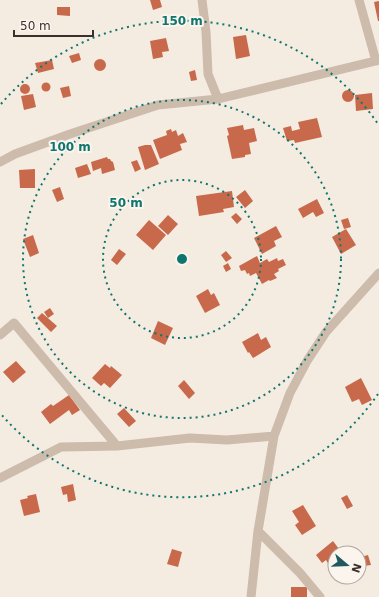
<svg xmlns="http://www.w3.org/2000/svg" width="379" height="597" viewBox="0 0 379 597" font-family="'DejaVu Sans',sans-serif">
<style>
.building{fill:#c8694b}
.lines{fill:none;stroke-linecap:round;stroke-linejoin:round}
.street{stroke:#cdbbac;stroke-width:9}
.ring{fill:none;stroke:#0f766e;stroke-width:2;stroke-dasharray:2 4}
.centre{fill:#0f766e;stroke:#fbf5ee;stroke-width:2}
.ring-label{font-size:12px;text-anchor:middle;font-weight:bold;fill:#0f766e;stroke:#fbf5ee;stroke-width:4;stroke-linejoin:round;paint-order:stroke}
</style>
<rect width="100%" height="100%" fill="#f4ebe1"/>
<path class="building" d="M150,0h10l2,7 -9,3z
M379,1v20h-1l-4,-19z
M57,7h13v9l-13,-1z
M246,35l4,21 -14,3 -3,-22z
M166,38l3,13 -7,1 1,5 -10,2 -3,-18z
M79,53l2,7 -9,3 -3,-7z
M94 65a6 6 0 1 1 12 0a6 6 0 1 1-12 0Z
M52,60l2,9 -16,4 -3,-10z
M195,70l2,10 -6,1 -2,-9z
M41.5 87a4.5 4.5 0 1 1 9 0a4.5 4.5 0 1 1-9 0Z
M20 89a5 5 0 1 1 10 0a5 5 0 1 1-10 0Z
M69,86l2,10 -8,2 -3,-10z
M342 96a6 6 0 1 1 12 0a6 6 0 1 1-12 0Z
M372,93l1,16 -17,2 -1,-16z
M33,94l3,13 -12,3 -3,-14z
M317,118l5,19 -27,6 -1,-3 -7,1 -4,-13 8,-2 1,5 8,-2 -2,-7z
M243,125l1,5 10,-2 3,13 -8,2 2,11 -6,1v2l-13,2 -5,-23 2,-1 -2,-7z
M171,129l1,3 4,-2 2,6 5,-3 4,9 -7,2 2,6 -22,9 -7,-19 14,-5 -1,-4z
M145,145h6l8,19 -14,6 -7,-23z
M107,157l1,2h2l1,2 2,1 2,8 -13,4 -1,-6 -8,3 -2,-9z
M137,160l4,9 -6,3 -4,-10z
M87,164l4,10 -13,4 -3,-10z
M35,169v19h-15l-1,-18z
M60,187l4,12 -7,3 -5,-12z
M245,190l8,11 -8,7 -9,-11z
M232,191l2,16 -11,2 1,3 -25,4 -3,-20z
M317,199l7,14 -8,4 -3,-5 -10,6 -5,-9z
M236,213l6,6 -5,5 -6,-7z
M168,215l10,9 -10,11 -10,-9z
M348,218l3,9 -7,2 -3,-9z
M149,220l17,15 -13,15 -17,-15z
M276,226l6,11 -8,4 2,5 -14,8 -8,-16z
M346,229l10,16 -15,9 -9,-17z
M33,235l6,18 -9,4 -7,-18z
M119,249l7,5 -9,11 -6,-5z
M226,251l6,7 -6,4 -5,-7z
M257,256l3,7 7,-4 2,3 8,-4 1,3 5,-2 3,6 -8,4 1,2 -5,3 3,4 -7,3 -1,-1 -7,4 -6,-11 -6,3 -1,-3 -2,1 -2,-4 -4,1 -2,-5z
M228,263l3,6 -5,3 -3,-6z
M208,289l3,6 3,-2 6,12 -15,8 -9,-17z
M50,308l4,6 -6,4 -4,-6z
M42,313l15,13 -6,6 -14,-14z
M158,321l15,7 -8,17 -14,-7z
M258,333l3,7 5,-3 5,10 -18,11 -4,-6 -1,1 -6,-11z
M16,361l10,11 -13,11 -10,-11z
M105,364l5,4 1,-2 11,9 -12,13 -6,-5 -3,3 -9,-8z
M361,378l11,22 -10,5 -3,-6 -7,3 -7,-15z
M184,380l11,13 -6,6 -11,-13z
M69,395l11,15 -8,5 -3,-5 -19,14 -9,-12 10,-8 2,2z
M124,408l12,13 -7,6 -12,-13z
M73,484l3,16 -8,2 -1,-8 -4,1 -2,-8z
M36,494l4,18 -16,4 -4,-16 8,-2 -1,-2z
M347,495l6,11 -6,3 -6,-11z
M303,505l13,21 -14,9 -7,-10 4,-3 -7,-11z
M333,541l9,12h-7v8l-6,4 -3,-5 -4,3 -6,-8z
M172,549l10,3 -4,15 -11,-3z
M368,555l3,10 -7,1 -3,-9z
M291,587h16v10h-16z"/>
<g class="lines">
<path class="street" d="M202,0l4,32 2,42 10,25
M359,0l17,61
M0,162l15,-8 55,-20 88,-29 60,-6 161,-39
M0,335l14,-12 103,123
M0,478l61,-31 56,-1 73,-8 37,2 47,-4
M258,531l42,42 20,24
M251,597l7,-66 16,-95 16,-43 17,-32 19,-29 53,-59"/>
</g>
<g class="ring">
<circle cx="182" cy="259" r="79"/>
<circle cx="182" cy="259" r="159"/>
<path d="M378 394A238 238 0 0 1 1 414M1 104A238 238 0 0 1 378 124"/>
</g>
<circle cx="182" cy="259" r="6" class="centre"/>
<g class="ring-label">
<text x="182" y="25">150 m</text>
<text x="70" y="151">100 m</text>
<text x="126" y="207">50 m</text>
</g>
<g transform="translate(347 565) rotate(109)"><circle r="19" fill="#fbf5ee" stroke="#aea6a0"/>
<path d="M0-3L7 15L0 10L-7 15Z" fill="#1f5a5e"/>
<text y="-6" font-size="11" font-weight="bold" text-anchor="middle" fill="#3b302b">N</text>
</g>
<path d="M14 30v6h79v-6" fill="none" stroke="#3b302b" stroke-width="2"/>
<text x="20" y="30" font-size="12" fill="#3b302b" stroke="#fbf5ee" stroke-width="3" paint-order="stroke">50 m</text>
</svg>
